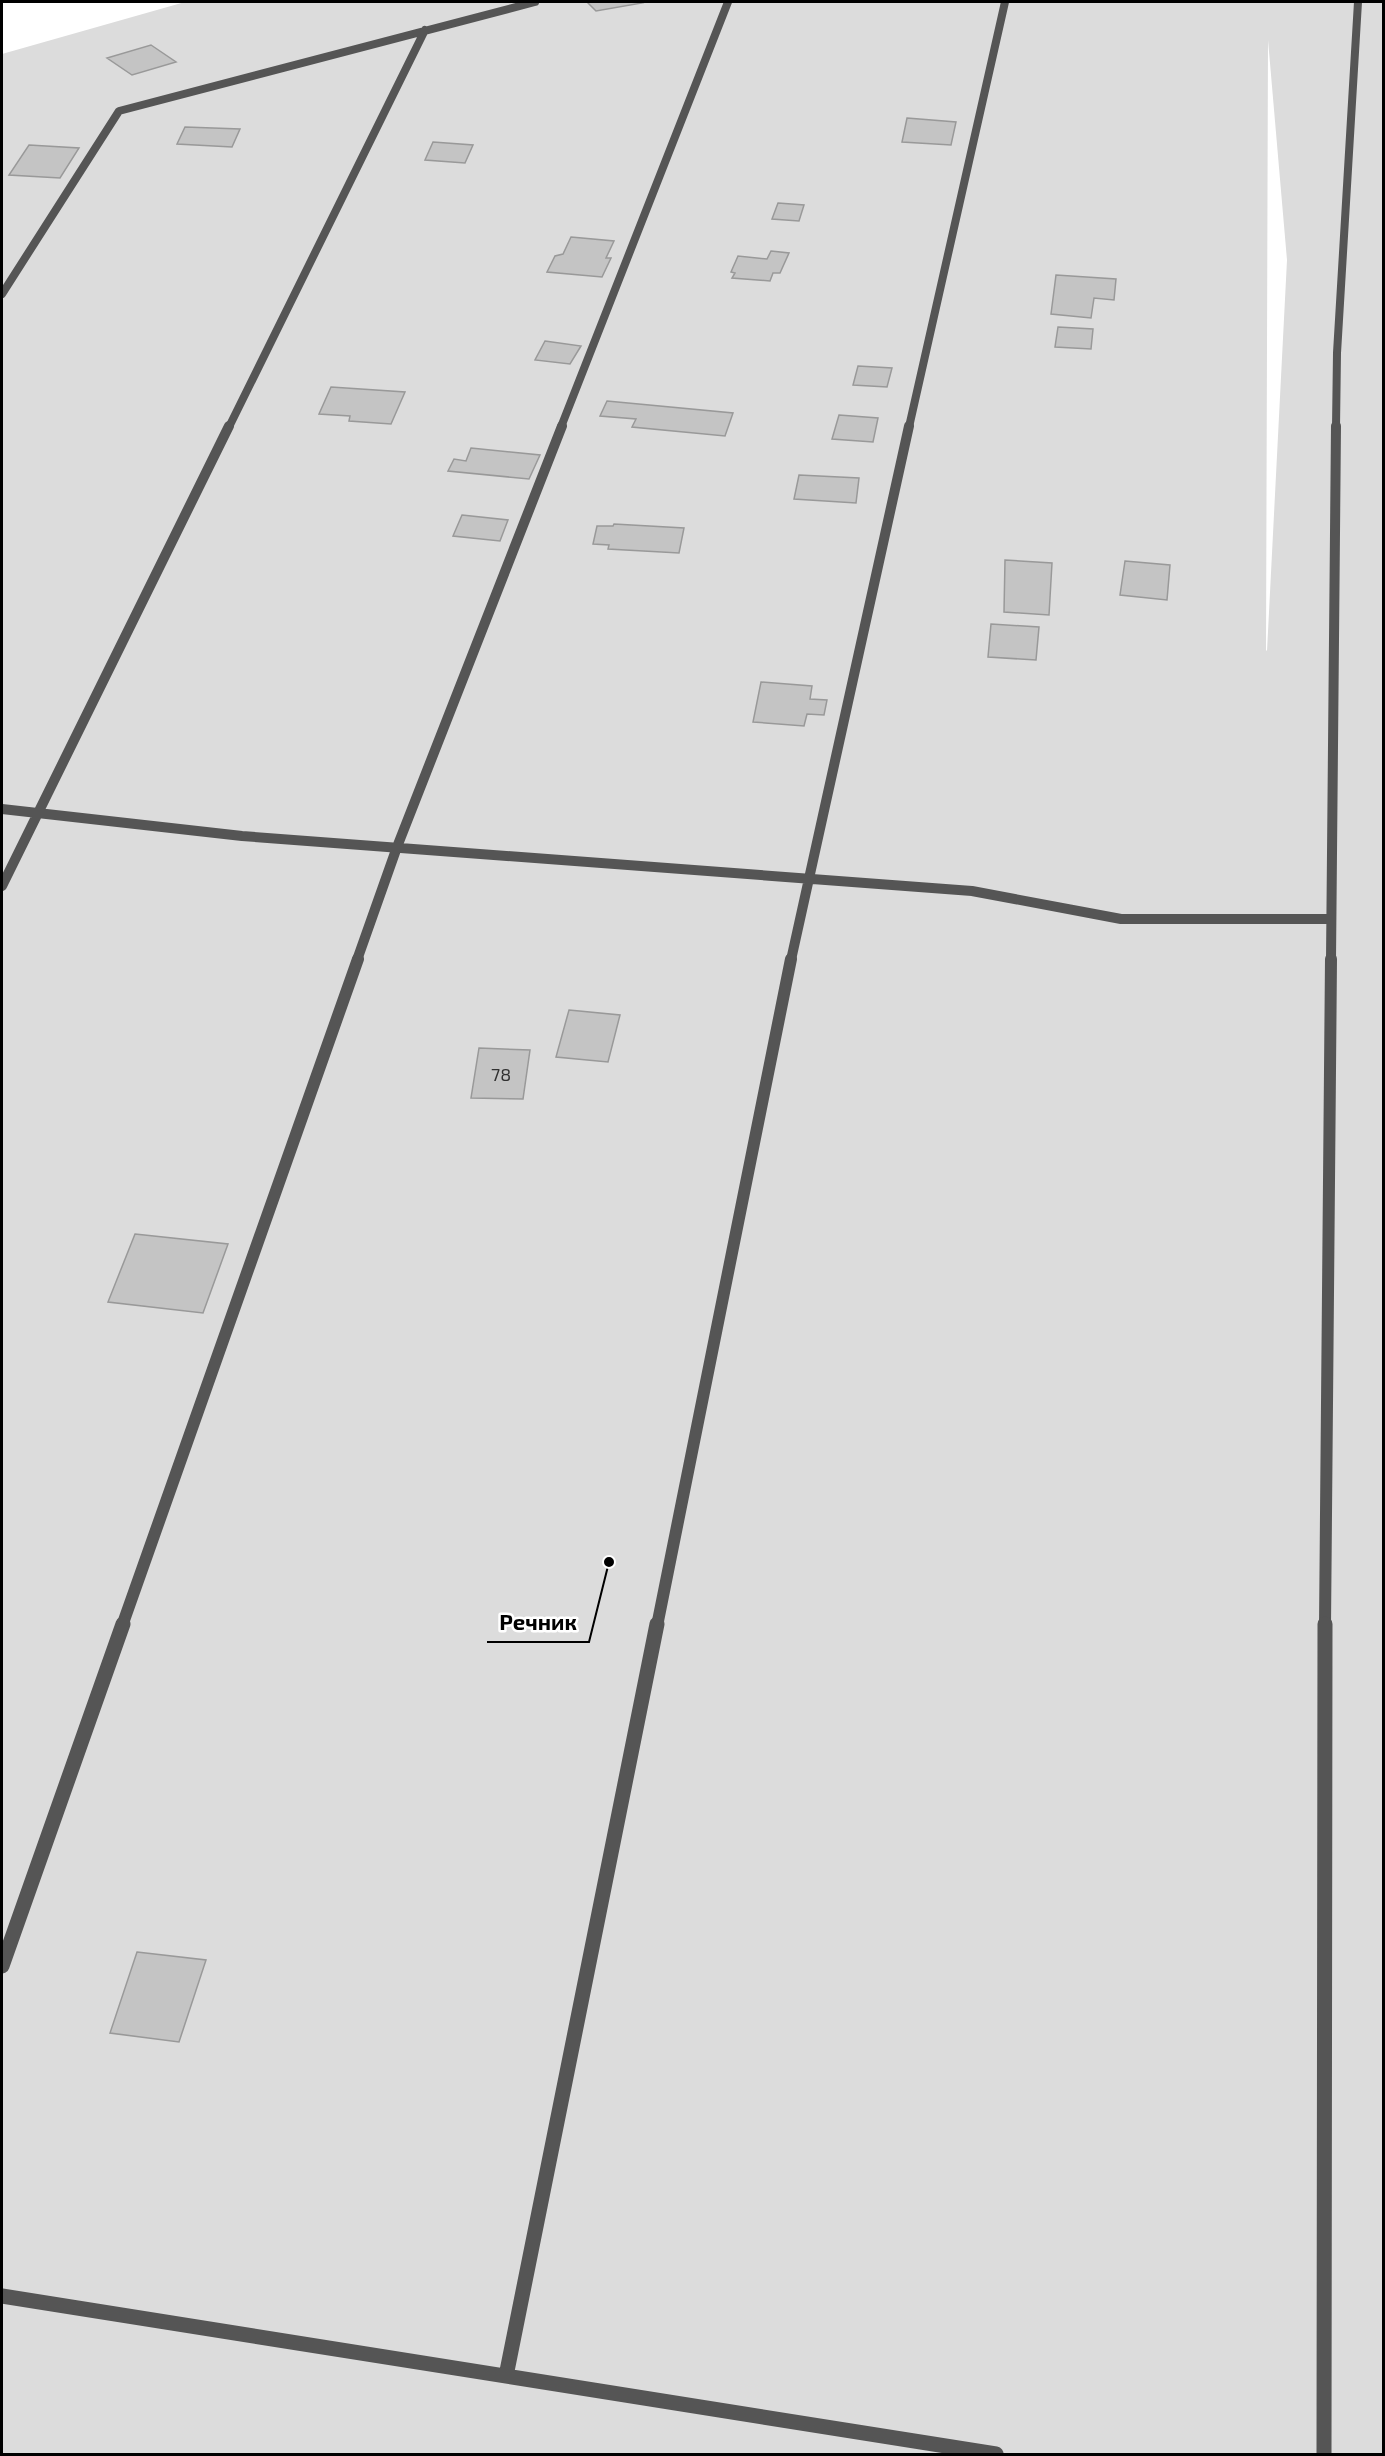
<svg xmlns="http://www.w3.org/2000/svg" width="1385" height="2456" viewBox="0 0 1385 2456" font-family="'Exo 2',sans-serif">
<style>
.green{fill:#dcdcdc;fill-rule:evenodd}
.building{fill:#c4c4c4;stroke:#999;stroke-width:1.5}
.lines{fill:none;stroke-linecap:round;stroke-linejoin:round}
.service-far3{stroke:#555;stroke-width:8}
.service-far2{stroke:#555;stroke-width:10}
.service-far1{stroke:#555;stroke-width:12}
.service{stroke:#555;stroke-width:15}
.labels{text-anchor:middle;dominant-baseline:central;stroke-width:5;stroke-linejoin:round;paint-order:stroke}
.number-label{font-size:18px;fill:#313131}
.leader{fill:none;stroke:#000;stroke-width:2}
.callout-dot{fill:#000;stroke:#fff;stroke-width:2}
.callout-label{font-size:22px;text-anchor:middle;font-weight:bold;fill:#000;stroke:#fff;stroke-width:5;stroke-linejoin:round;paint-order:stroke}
</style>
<rect width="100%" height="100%" fill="#fff"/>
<path class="green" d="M185,2h1198v2452h-1381v-2400zM1268,40l19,220 -20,391 -1,-1z"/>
<path class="building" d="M587,2h53l2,1 -46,8z
M151,45l25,17 -44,13 -25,-17z
M907,118l49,4 -5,23 -49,-3z
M185,127l55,2 -8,18 -55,-3z
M433,142l40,3 -8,18 -40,-3z
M29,145l50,3 -19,30 -51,-3z
M778,203l26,2 -5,16 -27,-2z
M571,237l43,4 -8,17h5l-9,19 -55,-5 8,-16 8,-2z
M771,251l18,2 -9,20h-7l-3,8 -38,-3 3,-5 -4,-1 7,-16 29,3z
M1056,275l60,4 -2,21 -20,-2 -3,20 -40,-4z
M1058,327l35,2 -2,20 -36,-2z
M545,341l36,5 -11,18 -35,-4z
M858,366l34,2 -5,19 -34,-2z
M331,387l74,5 -14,32 -42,-3 1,-5 -31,-2z
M607,401l126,12 -8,23 -93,-9 4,-8 -36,-3z
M839,415l39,3 -5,24 -41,-3z
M471,448l69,7 -11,24 -81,-8 6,-12 12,2z
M799,475l60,3 -3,25 -62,-4z
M462,515l46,5 -8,21 -47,-5z
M614,524l70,4 -5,25 -71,-4 1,-4 -16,-1 4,-18h16z
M1005,560l47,3 -3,52 -45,-3z
M1125,561l45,4 -3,35 -47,-5z
M991,624l48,3 -3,33 -48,-3z
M761,682l51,4 -2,13 17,1 -3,15 -17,-1 -3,12 -51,-4z
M569,1010l51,5 -12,47 -52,-5z
M479,1048l51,2 -7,49 -52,-1z
M135,1234l93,10 -25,69 -95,-11z
M137,1952l69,8 -27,82 -69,-9z"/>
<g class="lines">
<path class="service-far3" d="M2,294l117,-183 416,-109
M229,427l196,-397
M561,427l167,-425
M909,427l96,-425
M1336,427l1,-74 21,-351"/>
<path class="service-far2" d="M2,809l240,27 730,55 149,28h209
M2,886l227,-460
M357,960l40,-113 165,-421
M791,960l118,-534
M1331,960l5,-534"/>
<path class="service-far1" d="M122,1626l236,-667
M657,1626l134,-667
M1325,1626l6,-667"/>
<path class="service" d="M2,1966l121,-342
M2,2296l994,158
M506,2376l151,-752
M1324,2454l1,-830"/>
</g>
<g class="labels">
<g class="number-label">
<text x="501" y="1074">78</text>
</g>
</g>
<path class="leader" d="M609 1562L589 1642H487"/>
<circle class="callout-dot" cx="609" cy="1562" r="6"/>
<g class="callout-label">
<text x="538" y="1630">Речник</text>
</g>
<rect width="1385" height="2456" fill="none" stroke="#000000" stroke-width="6"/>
</svg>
